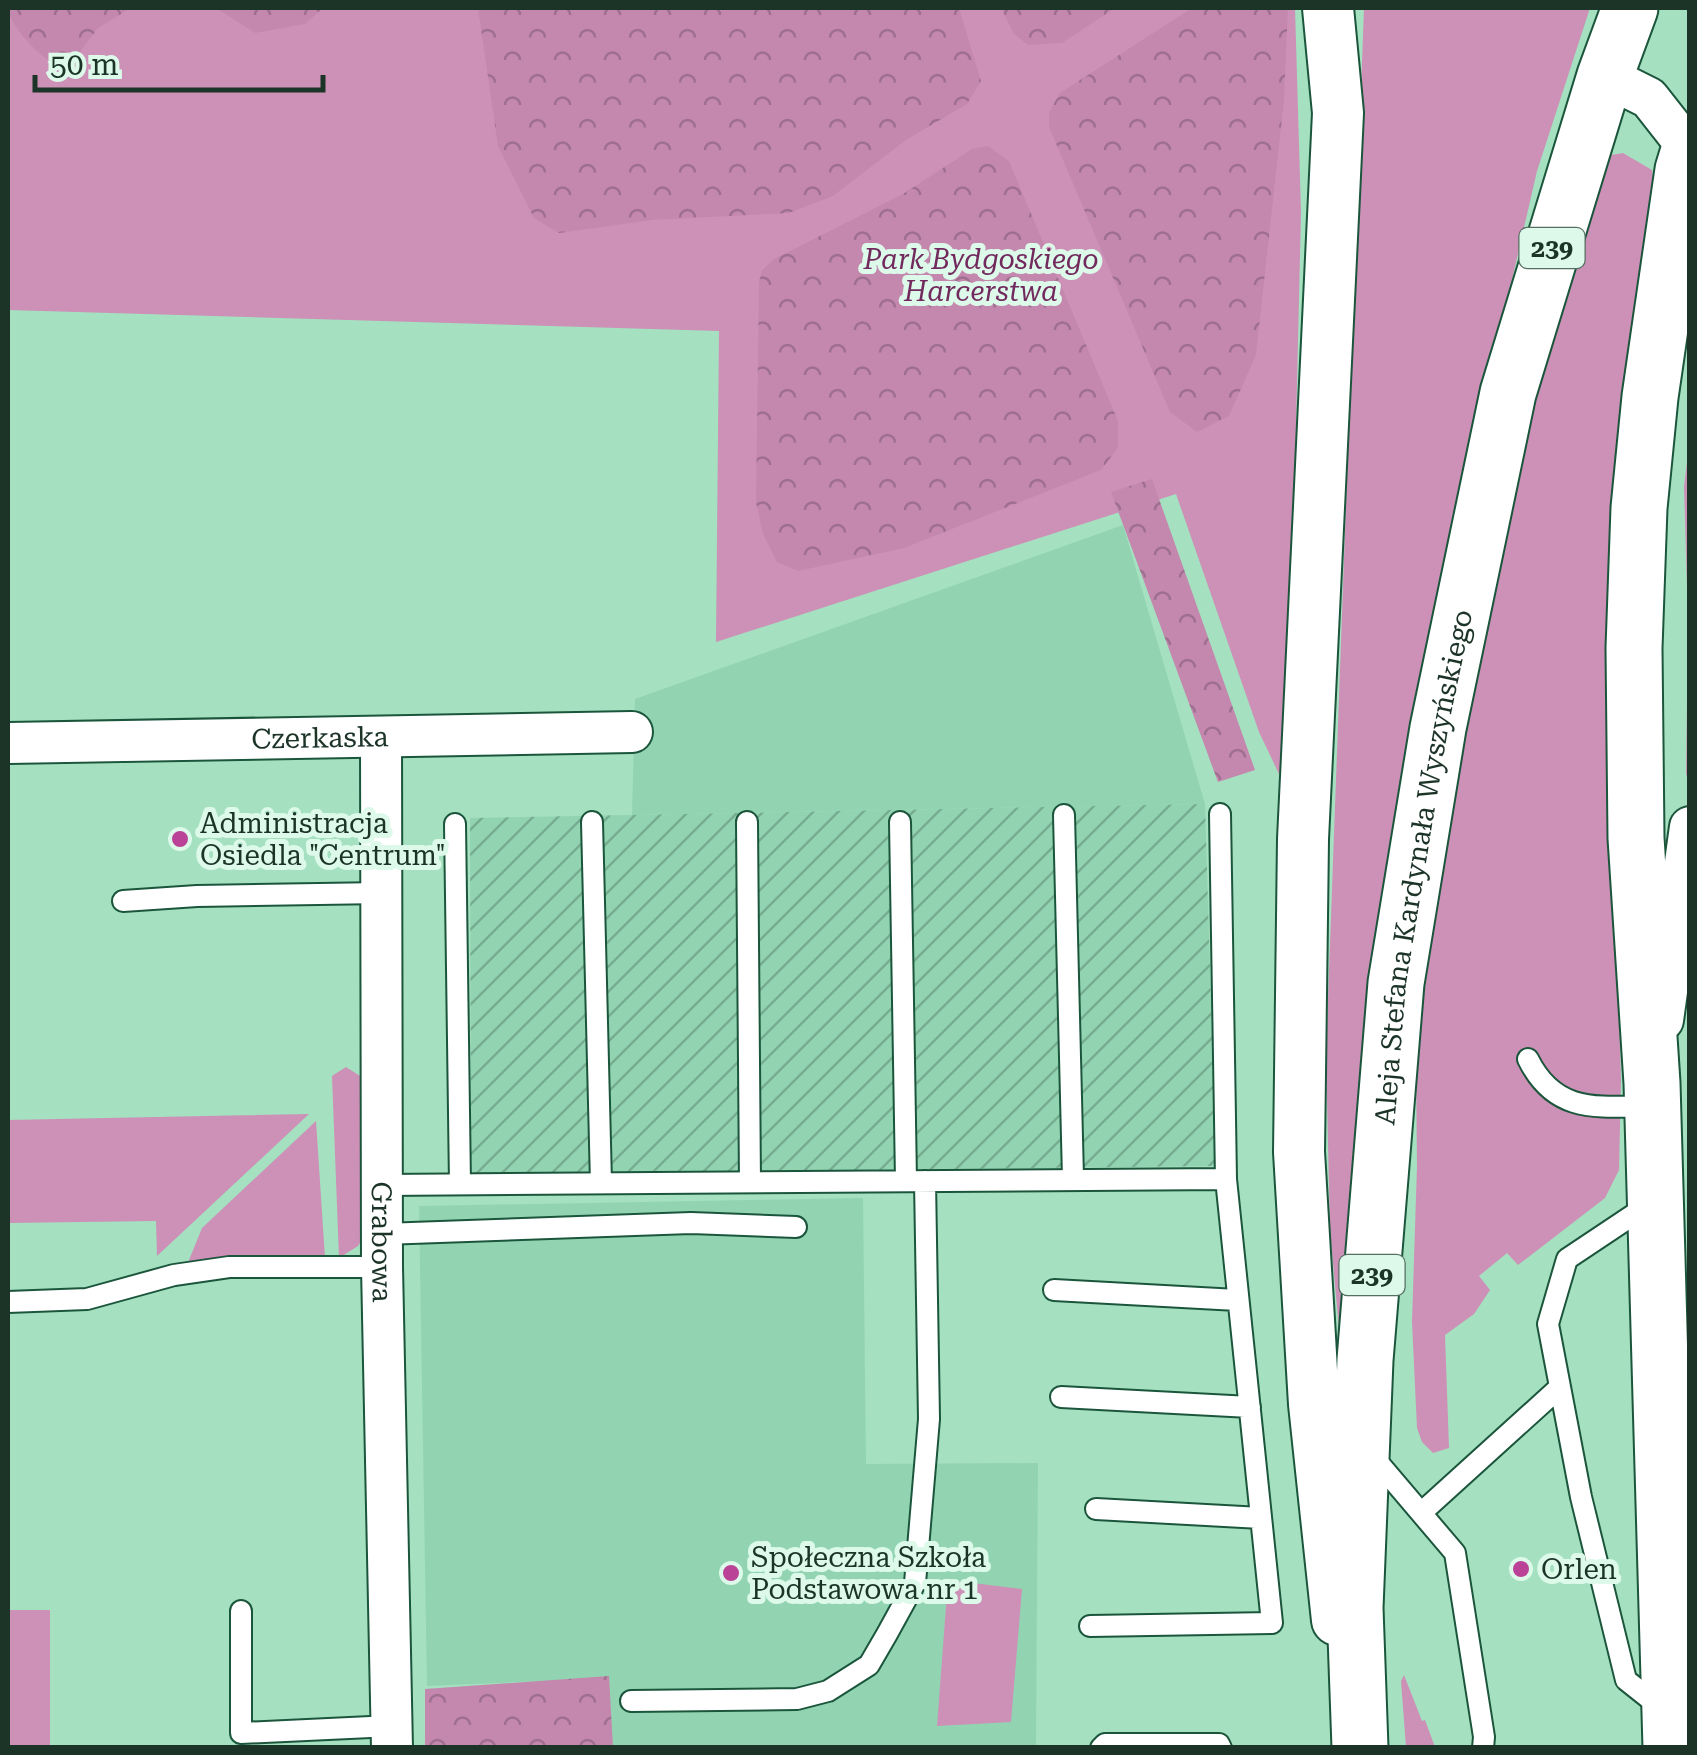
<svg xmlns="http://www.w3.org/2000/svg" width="1697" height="1755" viewBox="0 0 1697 1755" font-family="'Roboto Serif',serif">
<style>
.built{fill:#92d4b2}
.industrial{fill:url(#industrial-furrows)}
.green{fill:#cd90b7}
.forest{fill:url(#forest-crowns)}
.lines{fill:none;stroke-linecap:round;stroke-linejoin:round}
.service-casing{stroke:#1b563c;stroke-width:24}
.minor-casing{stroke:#1b563c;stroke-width:44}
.tertiary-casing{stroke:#1b563c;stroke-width:54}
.primary-casing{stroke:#1b563c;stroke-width:59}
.service{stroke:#fff;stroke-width:20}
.minor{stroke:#fff;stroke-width:40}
.tertiary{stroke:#fff;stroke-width:50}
.primary{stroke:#fff;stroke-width:55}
.poi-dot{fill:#ba4297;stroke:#dcf9e9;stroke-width:4}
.labels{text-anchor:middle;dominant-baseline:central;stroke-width:10;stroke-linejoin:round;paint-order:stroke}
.shield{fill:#dcf9e9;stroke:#566f62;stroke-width:2.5}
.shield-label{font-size:25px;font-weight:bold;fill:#1c3428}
.park-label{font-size:28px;font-style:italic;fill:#72295d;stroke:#dcf9e9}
.street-label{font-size:28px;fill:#1c3428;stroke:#dcf9e9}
.poi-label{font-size:28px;fill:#1c3428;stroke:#dcf9e9;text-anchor:start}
</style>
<defs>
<pattern id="industrial-furrows" width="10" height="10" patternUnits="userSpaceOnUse" patternTransform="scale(2.5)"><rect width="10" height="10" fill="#92d4b2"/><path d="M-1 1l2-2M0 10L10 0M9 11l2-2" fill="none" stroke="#76ad91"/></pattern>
<pattern id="forest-crowns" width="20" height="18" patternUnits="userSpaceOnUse" patternTransform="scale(2.5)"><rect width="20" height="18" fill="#c487ae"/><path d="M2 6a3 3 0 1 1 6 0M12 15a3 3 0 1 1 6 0" fill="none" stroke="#9e6f8e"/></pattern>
</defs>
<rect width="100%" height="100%" fill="#a5e0c0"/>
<path class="built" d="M1123,525l82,279 -573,11 3,-116z
M863,1198l3,266 172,-1 -2,284h-490l-3,-66 -116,5 -8,-480z"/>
<path class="industrial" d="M1205,804l11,362 -745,8 -1,-356z"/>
<path class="green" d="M8,8h1287l6,205 -13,556 -9,5 -20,-42 -83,-238 -460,148 3,-311 -711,-21z
M1364,8h226l-53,163 -102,443 -89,792 -16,-176 -4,-175z
M1623,153l29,17 3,20 -41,670 7,219 -2,91 -14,28 -87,67 -11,-12 -28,23 11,14 -16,24 -29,21 4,113 -16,5 -11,-11 -5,-14 -5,-106 5,-156 -1,-97 7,-129 89,-451 48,-183 45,-150z
M1689,447l1,317 -4,13 2,-155 -4,-136z
M346,1067l14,9 3,162 -5,8 -19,12 -7,-182z
M309,1114l-152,142 -1,-35 -148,2v-103z
M316,1121l9,137 -138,7 15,-37z
M948,1580l74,9 -11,133 -74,4z
M8,1610h42v137h-42z
M1404,1675l18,46 3,-1 10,27h-29l-5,-66z"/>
<path class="forest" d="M8,8h123l-33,20 -28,37c-5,0 -11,0 -16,-2 -15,-6 -46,-40 -46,-55z
M216,8h107l-18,16 -50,9z
M478,8h481l22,73 -14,23 -61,36 -73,56 -44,17 -136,7 -94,13 -25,-15 -36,-72z
M1001,8h114l-53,35 -34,2 -14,-11z
M1192,8h96l-4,92 -28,255 -27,61 -32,16 -27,-20 -121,-285v-15l11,-19z
M988,146l21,15 109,260v27l-17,22 -197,78 -106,23 -21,-9 -14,-28 -7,-32 3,-220 3,-12 12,-11 129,-65 69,-45z
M1152,479l103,291 -37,12 -107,-290z
M609,1676l4,71h-188v-58z"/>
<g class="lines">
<g class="service-casing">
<path id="service" d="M1220,814l6,365
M1064,815l9,363
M592,822l9,361
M747,822l3,360
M900,822l6,358
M455,824l5,360
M123,901l74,-5 186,-3
M1528,1059c27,55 69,48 123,47
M383,1185l843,-6 46,444 -182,3
M1651,1203l-84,56 -19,65 33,173 45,183 34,27
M383,1234l308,-11 105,4
M1054,1290l183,10
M8,1302l79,-3 87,-24 55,-8h153
M1061,1397l189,10
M1370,1453l85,100 29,184 -1,11
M1096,1509l165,9
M1421,1513l139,-126
M241,1611v122l151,-7
M631,1701l166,-2 31,-8 41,-26 18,-31 28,-51 14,-164 -4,-238
M1101,1748l4,-4h114l2,4"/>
</g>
<g class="minor-casing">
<g id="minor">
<path d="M1605,76l44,22 40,51"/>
<path id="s1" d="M381,737l1,530 10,481"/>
<path id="s2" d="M8,743l624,-11"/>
<path d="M1663,1020l27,-193"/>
</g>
</g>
<g class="tertiary-casing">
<path id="tertiary" d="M1328,8l10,105 -35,726 -4,313 15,252 23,216"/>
</g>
<g class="primary-casing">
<g id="primary">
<path id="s3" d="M1360,1748l-5,-140 10,-248 31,-377 42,-255 70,-335 97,-317 25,-68"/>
<path d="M1671,1748l-19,-665 -16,-245 -2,-190 5,-140 11,-111 33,-227 7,-23"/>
</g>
</g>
<use href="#service" class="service"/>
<use href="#minor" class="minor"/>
<use href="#tertiary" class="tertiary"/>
<use href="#primary" class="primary"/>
</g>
<g class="poi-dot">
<circle cx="180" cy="839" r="10"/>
<circle cx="1521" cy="1569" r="10"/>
<circle cx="731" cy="1573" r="10"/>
</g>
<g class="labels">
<g class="shield">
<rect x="1519.5" y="228" width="65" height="40" rx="8"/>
<rect x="1339.5" y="1255" width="65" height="40" rx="8"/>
</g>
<g class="shield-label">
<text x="1552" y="248">239</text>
<text x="1372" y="1275">239</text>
</g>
<g class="park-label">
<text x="981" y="259">Park Bydgoskiego<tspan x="981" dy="32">Harcerstwa</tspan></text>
</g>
<g class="street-label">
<text stroke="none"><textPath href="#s2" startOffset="312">Czerkaska</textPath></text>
<text stroke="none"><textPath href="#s3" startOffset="885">Aleja Stefana Kardynała Wyszyńskiego</textPath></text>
<text stroke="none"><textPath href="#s1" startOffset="505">Grabowa</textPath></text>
</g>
<g class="poi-label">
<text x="200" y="823">Administracja<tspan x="200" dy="32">Osiedla "Centrum"</tspan></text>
<text x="751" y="1557">Społeczna Szkoła<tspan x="751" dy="32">Podstawowa nr 1</tspan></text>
<text x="1541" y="1569">Orlen</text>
</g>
</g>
<rect width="1697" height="1755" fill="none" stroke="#1c3428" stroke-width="20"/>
<path d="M35 75v15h288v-15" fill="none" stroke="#1c3428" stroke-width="5"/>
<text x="50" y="75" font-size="30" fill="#1c3428" stroke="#dcf9e9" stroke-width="8" paint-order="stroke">50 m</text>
</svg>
